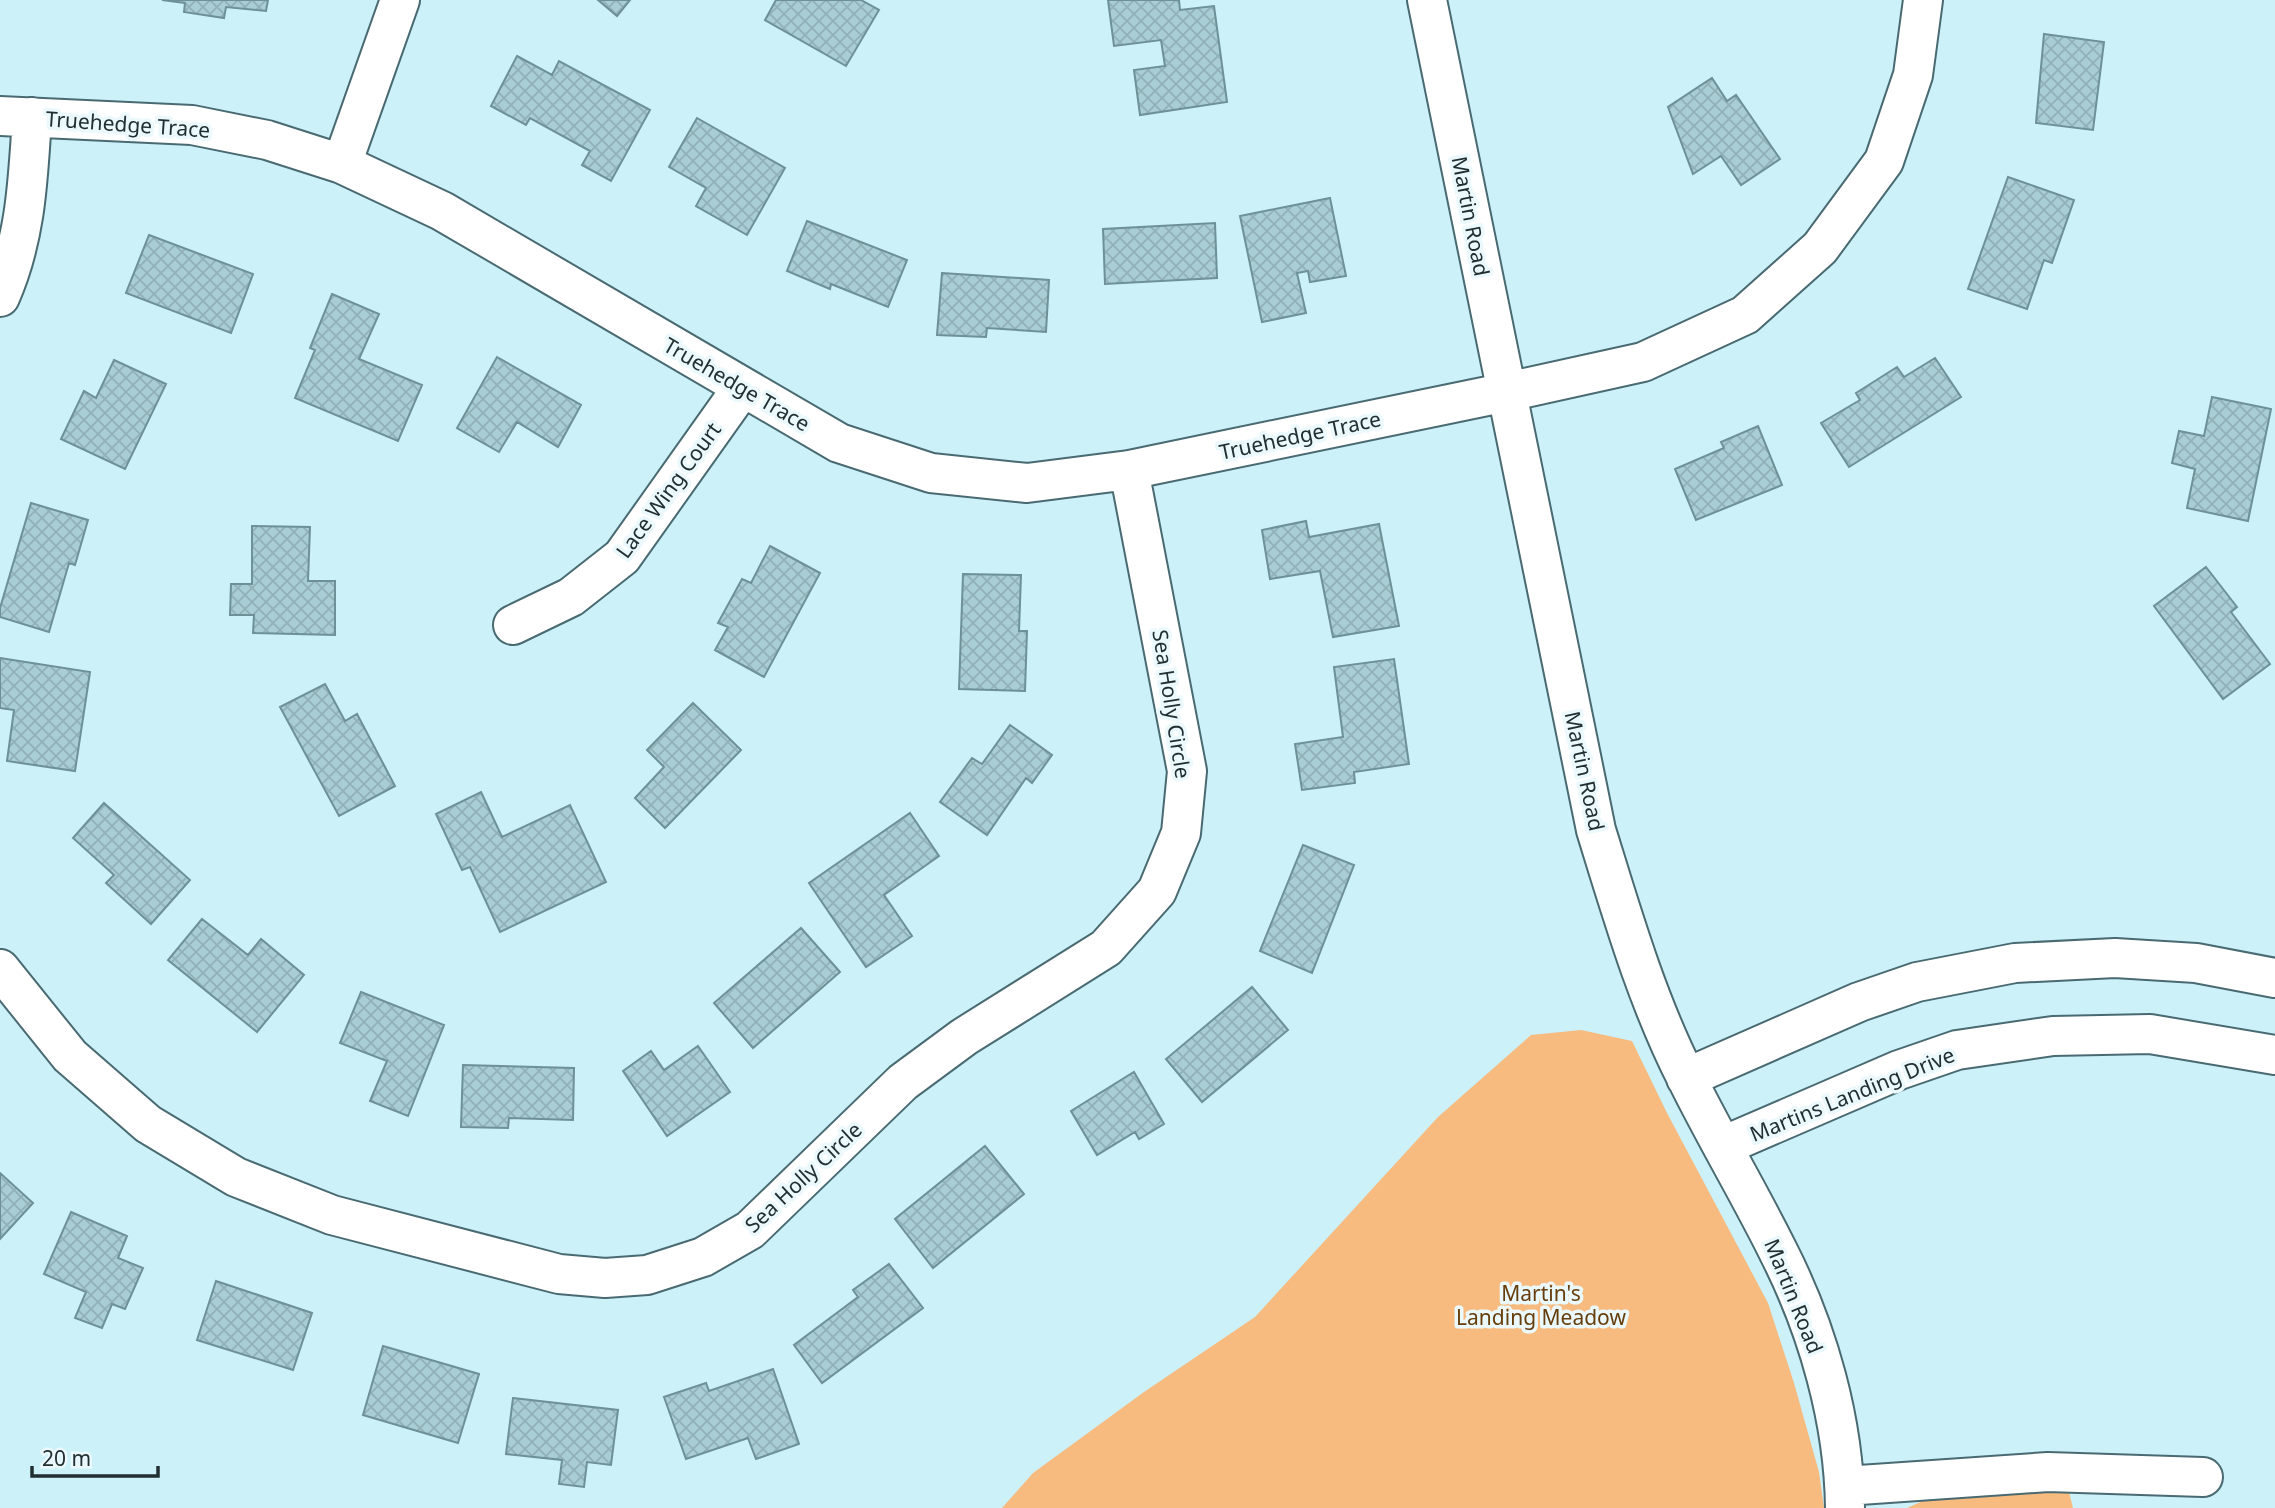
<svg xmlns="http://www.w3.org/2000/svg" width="2275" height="1508" viewBox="0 0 2275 1508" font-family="'Noto Sans',sans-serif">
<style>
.green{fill:#f7ba7f}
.building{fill:url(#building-cross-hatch);stroke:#6e9097;stroke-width:2}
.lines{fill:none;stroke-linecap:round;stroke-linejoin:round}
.minor-casing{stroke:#496a71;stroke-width:42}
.minor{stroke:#fff;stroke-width:38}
.labels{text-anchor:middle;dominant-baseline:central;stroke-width:7;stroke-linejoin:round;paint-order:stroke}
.street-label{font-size:21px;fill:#212f32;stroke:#ebf9fd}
.park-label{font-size:21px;fill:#663d0b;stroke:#ebf9fd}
</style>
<defs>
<pattern id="building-cross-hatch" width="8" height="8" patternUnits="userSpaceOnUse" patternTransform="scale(1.75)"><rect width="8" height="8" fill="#a9cdd5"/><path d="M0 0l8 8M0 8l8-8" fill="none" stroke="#91b0b7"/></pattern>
</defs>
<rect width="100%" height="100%" fill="#ccf1f9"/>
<path class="green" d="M1581,1030l51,11 35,72 101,190 26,80 25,89 5,36h-822l31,-35 111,-81 111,-75 183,-200 93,-82z
M2068,1488l5,20h-166l27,-12z"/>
<path class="building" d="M162,0h106l-2,11 -40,-4 -2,11 -40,-6 1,-9z
M598,0h32l-13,16z
M776,0h85l18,10 -33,56 -81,-46z
M1108,0h71l1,10 34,-4 13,96 -87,13 -6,-45 31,-4 -4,-26 -47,6z
M2044,34l60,8 -11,88 -57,-7z
M517,56l35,19 7,-14 91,49 -39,71 -29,-16 8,-14 -60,-33 -4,7 -35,-19z
M1712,78l15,23 9,-6 44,64 -39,26 -20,-29 -28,18 -25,-67z
M697,118l88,50 -38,67 -51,-29 10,-18 -37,-21z
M2008,177l66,23 -22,63 -8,-3 -17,49 -59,-20z
M1330,198l16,78 -36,6 -2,-11 -11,2 9,40 -44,9 -22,-106z
M807,221l100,39 -19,47 -57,-23 -1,5 -43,-18z
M1215,223l2,55 -112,6 -2,-55z
M149,235l104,39 -22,59 -105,-40z
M942,273l107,7 -3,52 -59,-4 -1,9 -49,-2z
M332,294l47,20 -20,45 63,26 -24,56 -103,-43 20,-48 -5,-2z
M497,357l84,48 -23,42 -41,-25 -18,30 -42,-24z
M1935,358l26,39 -112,70 -28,-44 39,-23 -4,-7 41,-26 7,10z
M114,360l52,24 -41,85 -64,-30 23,-48 12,7z
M2212,397l59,12 -23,112 -61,-13 8,-39 -23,-6 7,-32 25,5z
M1758,426l24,59 -86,35 -21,-51 49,-21 -3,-6z
M31,503l57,17 -13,45 -6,-2 -20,69 -49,-15v-9z
M1306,521l3,16 70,-13 20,102 -66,11 -13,-66 -50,8 -8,-49z
M252,526l58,1 -2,54h27v54l-82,-2 1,-18h-24l1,-31h21z
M770,546l50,27 -56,104 -49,-27 13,-23 -10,-4 24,-44 9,4z
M2206,567l31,40 -6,5 39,52 -47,35 -69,-93z
M963,574l58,1 -2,56h8l-2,60 -66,-2z
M0,658l90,14 -15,99 -68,-10 7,-51 -14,-2z
M1394,659l15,105 -55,8 1,11 -53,7 -7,-46 48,-7 -9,-70z
M325,684l20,37 12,-7 38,72 -56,30 -59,-109z
M693,703l48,47 -76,78 -30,-30 29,-31 -17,-17z
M1010,725l42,30 -20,28 -6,-5 -39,57 -47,-33 32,-44 10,6z
M481,792l21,45 68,-32 36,77 -106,50 -30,-65 -8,3 -26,-56z
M104,803l86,77 -39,44 -45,-41 8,-8 -41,-37z
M910,813l29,43 -55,39 28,41 -46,31 -57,-84z
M1303,845l51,20 -42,108 -52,-22z
M202,919l46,36 13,-16 43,36 -47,57 -89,-72z
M801,928l39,44 -87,76 -39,-45z
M1252,987l36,43 -86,72 -36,-43z
M361,992l83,33 -36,91 -38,-15 17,-40 -47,-18z
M698,1046l32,46 -63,44 -44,-65 28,-20 13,19z
M463,1065l111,3 -1,52 -64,-2 -1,10 -47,-1z
M1134,1072l30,52 -25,15 -4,-7 -38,23 -26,-44z
M985,1146l39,48 -91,74 -38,-49z
M0,1173l33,30 -33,36z
M71,1212l56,24 -9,22 25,10 -18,41 -13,-5 -10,24 -27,-10 11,-26 -42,-18z
M889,1264l34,44 -101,75 -28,-38 64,-48 -5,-7z
M216,1281l96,32 -19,57 -96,-30z
M383,1346l96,28 -21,69 -95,-28z
M773,1369l26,75 -43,15 -8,-21 -62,21 -22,-62 42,-14 3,8z
M513,1398l105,12 -7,55 -24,-3 -3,25 -25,-3 3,-24 -56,-6z"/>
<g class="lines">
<g class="minor-casing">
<path id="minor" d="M1427,0l169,830c26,84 51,171 91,249 29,59 63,115 92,174 39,77 65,168 66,255
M0,116l192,9 75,15 75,24 100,47 397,232 92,30 96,10 102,-13 378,-78 136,-30 102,-47 75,-67 64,-87 29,-86 10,-75
M342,164l58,-164
M0,297c26,-59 28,-117 32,-180
M513,625l58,-28 51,-40 120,-169
M0,969l70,87 78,68 88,53 96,38 227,59 46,4 42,-3 56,-18 47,-27 153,-148 61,-45 142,-89 51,-57 24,-58 6,-62 -58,-301
M1686,1078l173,-76 58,-20 98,-19 100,-5 81,5 79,15
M1723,1146l176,-76 58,-20 96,-14 97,-2 125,21
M1845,1486l203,-14 155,5"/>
</g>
<use href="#minor" class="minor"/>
</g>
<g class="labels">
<g class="street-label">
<text transform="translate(128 124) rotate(4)">Truehedge Trace</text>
<text transform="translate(1471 216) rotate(79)">Martin Road</text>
<text transform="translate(737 384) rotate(30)">Truehedge Trace</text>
<text transform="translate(1300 435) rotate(-12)">Truehedge Trace</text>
<text transform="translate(668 490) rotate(-54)">Lace Wing Court</text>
<text transform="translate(1172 704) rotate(81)">Sea Holly Circle</text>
<text transform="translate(1585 771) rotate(78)">Martin Road</text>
<text transform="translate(1852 1094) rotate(-22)">Martins Landing Drive</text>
<text transform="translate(803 1177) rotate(-43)">Sea Holly Circle</text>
<text transform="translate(1794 1296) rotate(68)">Martin Road</text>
</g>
<g class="park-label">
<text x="1541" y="1293">Martin's<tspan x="1541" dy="24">Landing Meadow</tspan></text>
</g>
</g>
<path d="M32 1466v10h126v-10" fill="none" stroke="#212f32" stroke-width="3.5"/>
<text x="42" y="1466" font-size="21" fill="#212f32" stroke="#ebf9fd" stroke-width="5" paint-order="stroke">20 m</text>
</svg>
